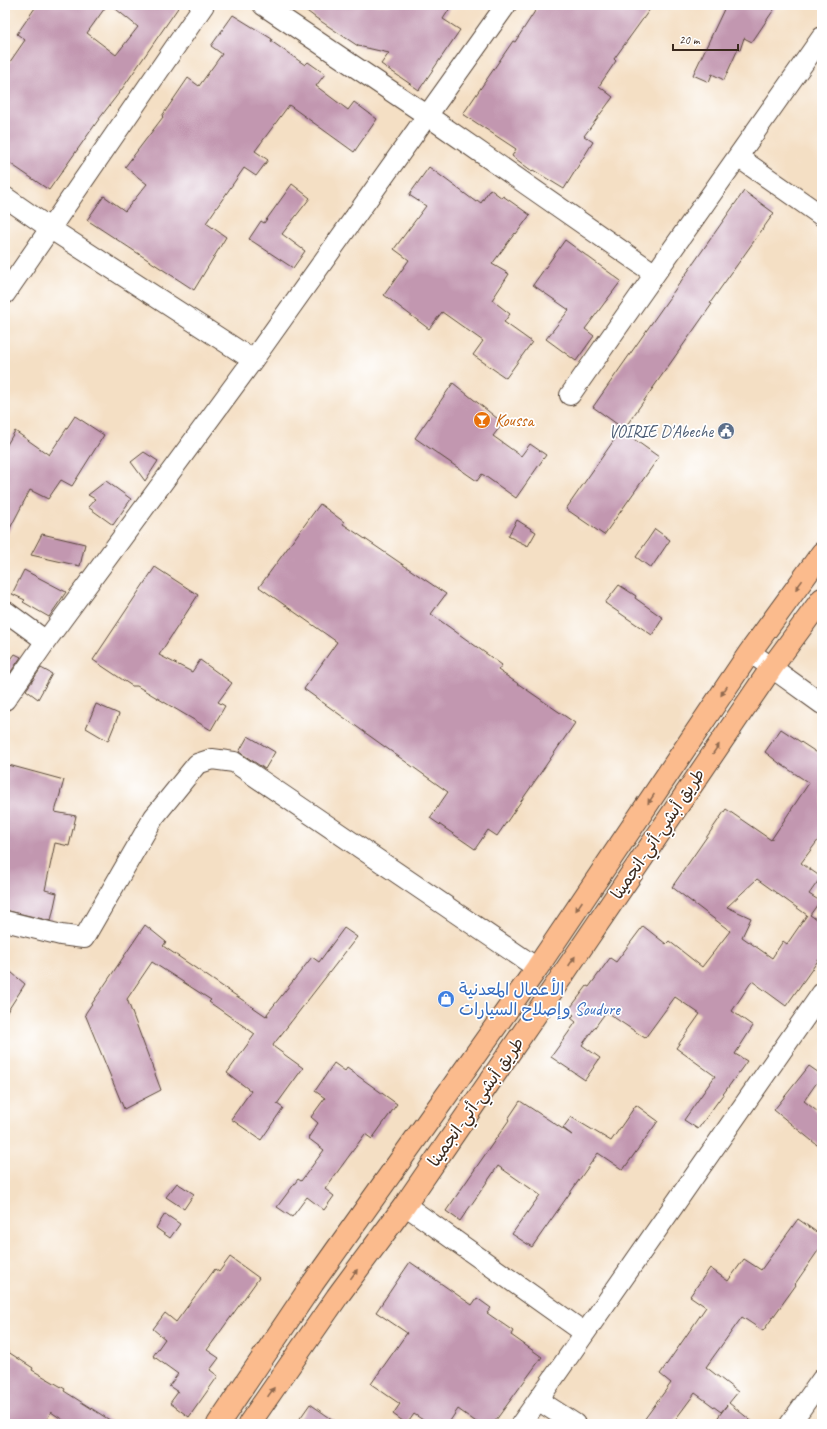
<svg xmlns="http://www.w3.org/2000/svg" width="827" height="1429" viewBox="0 0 827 1429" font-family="Caveat,'Playpen Sans Arabic',sans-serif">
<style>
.building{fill:#c297b0;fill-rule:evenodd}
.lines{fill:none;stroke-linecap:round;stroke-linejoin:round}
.street-casing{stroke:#574537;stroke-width:22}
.highway-casing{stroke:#574537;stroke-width:24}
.street{stroke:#fff;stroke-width:20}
.highway{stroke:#fbbb8d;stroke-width:22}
.oneway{fill:#916b50}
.labels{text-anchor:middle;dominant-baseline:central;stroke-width:3.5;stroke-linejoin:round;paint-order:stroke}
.food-label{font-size:17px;fill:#c56008;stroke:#fff;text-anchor:start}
.service-label{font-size:17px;fill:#4e5e75;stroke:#fff;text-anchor:end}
.street-label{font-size:17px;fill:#3b2a1e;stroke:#fff}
.shop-label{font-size:17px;fill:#366cbe;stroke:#fff;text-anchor:start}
</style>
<rect width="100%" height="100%" fill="#fff"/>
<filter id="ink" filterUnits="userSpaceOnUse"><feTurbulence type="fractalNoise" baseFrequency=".025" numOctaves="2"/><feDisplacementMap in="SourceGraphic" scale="8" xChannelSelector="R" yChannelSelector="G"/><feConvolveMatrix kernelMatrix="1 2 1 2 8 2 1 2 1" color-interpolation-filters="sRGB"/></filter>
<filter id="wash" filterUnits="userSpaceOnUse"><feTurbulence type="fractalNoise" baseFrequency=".012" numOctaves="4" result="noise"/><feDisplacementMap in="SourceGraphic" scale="16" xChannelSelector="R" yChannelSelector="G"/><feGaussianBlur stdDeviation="0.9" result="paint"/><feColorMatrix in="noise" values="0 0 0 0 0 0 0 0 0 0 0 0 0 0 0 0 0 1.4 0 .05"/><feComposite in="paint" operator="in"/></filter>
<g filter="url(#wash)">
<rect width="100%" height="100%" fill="#f4dfc4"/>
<g id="blocks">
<path class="building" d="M37,5h70l-20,28 29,22 22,-28 -27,-22h69l-58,84 -23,30 -50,71 -44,-30v-91l20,-29 -8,-6z
M299,5h153l-9,14 17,11 -41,60 -38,-26 8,-11 -31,-7 -42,-28z
M539,5h114l-39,54 2,2 -17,25 14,11 -29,39 9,6 -29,47 -31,-19 -1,1 -20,-15 4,-7 -53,-35 50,-73 2,1z
M726,5h51l-25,37 -8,-4 -4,12 -2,-1 -14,31 -12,-6 -3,8 -16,-7z
M233,15l39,24 -1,2 34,24 3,-3 17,12 -9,12 32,24 6,-8 23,17 -23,33 -65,-47 -34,46 13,9 -12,16 -12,-8 -38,55 20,14 -32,53 -107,-70 17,-24 21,15 22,-27 -22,-17 38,-50 -1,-1 26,-38 11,8 23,-32 -11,-8z
M429,167l47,35 1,-2 4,3 9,-14 12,9 1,-2 27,19 -14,19 -1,-1 -23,31 17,10 -17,26 18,14 -6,8 28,20 -26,36 -33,-23 10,-14 -41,-29 -13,17 -45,-34 25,-35 -15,-11 32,-43 -17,-11z
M292,184l18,14 -28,36 23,17 -12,17 -44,-29 12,-18 3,2z
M744,191l30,22 -64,90 2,1 -88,125 -31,-22z
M565,240l56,41 -36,48 9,7 -18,25 -30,-22 23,-29 -36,-25z
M453,383l50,40 -10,13 28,20 9,-12 16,11 -30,43 -34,-24 -5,7 -62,-43z
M75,416l29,19 -32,51 -11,-6 -13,19 -18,-9 -25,48v-90l10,-17 34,24z
M621,430l38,27 -55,78 -38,-26z
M144,452l14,9 -13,20 -14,-19z
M106,481l25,18 -18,26 -25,-18 7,-8 -7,-4z
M320,504l24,18 -1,2 103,70 -15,20 71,51 -4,5 77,53 -78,113 -9,-6 -13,19 -45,-31 18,-26 -144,-103 33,-47 -78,-55z
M517,520l19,12 -8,14 -20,-10z
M655,529l15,11 -19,28 -15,-11z
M42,534l43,10 -5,22 -49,-11z
M155,567l43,28 -39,60 33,17 8,-12 32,23 -14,19 7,4 -14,24 -74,-44h-5l-39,-26z
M24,570l42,22 -17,25 -26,-15 2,-2 -13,-6z
M619,585l17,11 -1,2 28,20 -11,17 -47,-32z
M15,654l6,3 -13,19 -3,-2v-7z
M41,668l11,6 -14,25 -12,-9z
M96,704l23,10 -11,27 -22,-13z
M781,729l41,27v79l-21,28 20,14 -12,17 11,7 -10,14 12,8v32l-36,51 -34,-25 -20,30 21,15 -18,28 12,7 -49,68 -14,-9 31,-44 -39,-28 24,-34 -25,-17 -30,41 -39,-26 -24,33 18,13 -15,22 -34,-23 25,-35 -5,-4 3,-3 -6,-4 19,-25 2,1 21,-29 6,4 27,-36 23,18 3,-3 33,26 28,-36 -58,-44 54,-78 45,31 38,-57 -30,-20 -14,-11zM757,879l50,36 -20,29 -4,-3 -11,17 -30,-21 9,-19 -24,-11z
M248,736l27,16 -10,17 -26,-17z
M5,764l59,16 -9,32 21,4 -7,30 -14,-3 -10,47 12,3 -6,28 -46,-11z
M145,925l21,17 -3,4 103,70v-1l2,1 -1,-2 45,-57 7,5 25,-34 13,9 -84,108 1,2 29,21 -26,36 6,4 -22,32 -30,-21 20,-28 -24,-18 28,-39 -46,-32 2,-2 -59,-38 -25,37 34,91 -37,19 -39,-95z
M5,967l20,17 -20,31z
M334,1063l11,8 2,-3 50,36 -25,35 -7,-5 -40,55 9,7 -10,14 -17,-13 -15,20 -15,-10 21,-28 3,2 23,-31 -16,-12 10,-15 -7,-6 14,-19 -10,-7z
M809,1066l13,9 -18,26 18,14v34l-48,-39z
M520,1101l52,34 -9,-7 8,-11 40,24 25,-36 22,16 -35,49 -25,-17 -66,94 -20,-13 28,-39 -42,-29 -38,55 -14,-10 63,-91 -1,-1z
M177,1183l17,11 -10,15 -18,-12z
M165,1214l15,10 -10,14 -14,-10z
M798,1219l24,17v9l-27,39 1,1 -33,46 -21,-14 -36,50 32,25 -9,11 26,21h-42l14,-19 -6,7 -26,-19 -23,31h-31l30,-41 -11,-9 46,-67 -16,-11 20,-28 18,13 16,-22 17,11z
M230,1257l29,21 -52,72 12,8 -9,12 8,6 -29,41 -19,-14 8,-11 -9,-6 9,-12 -25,-18 12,-17 -12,-10 12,-16 11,9 39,-53 4,3z
M410,1262l62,43 5,-7 14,10 -4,5 26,18 -2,4 31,22 -49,67h-14l-21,-15 -10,15h-19l-15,-10 -7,10 -14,-10 7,-10 -29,-20 36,-51 -31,-21z
M5,1350l28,18 -1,2 33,19 -1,2 52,33h-47l-18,-12 -7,12h-39z
M310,1404l29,20h-43z"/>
</g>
</g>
<g filter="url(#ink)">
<use href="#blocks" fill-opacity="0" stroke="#574537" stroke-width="1"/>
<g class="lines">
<g class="street-casing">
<path id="street" d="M263,5l165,111 227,158 167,-237
M738,157l84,59
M5,197l46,32 202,131
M5,294l199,-289
M570,395l85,-121
M5,611l41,30 207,-281 253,-355
M750,652l72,52
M5,700l41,-59
M5,921l56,14 23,3 70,-121 43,-53 15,-5 22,3 303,206
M405,1205l180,128 -47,67 37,24
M585,1333l237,-340
M521,1424l17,-24
M790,1424l32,-45"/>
</g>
<g class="highway-casing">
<path id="highway" d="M218,1424l95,-141 224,-315 213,-316 72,-99
M249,1424l88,-127 68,-92 153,-223 214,-315 50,-68"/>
</g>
<use href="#street" class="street"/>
<use href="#highway" class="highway"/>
</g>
<defs><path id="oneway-solid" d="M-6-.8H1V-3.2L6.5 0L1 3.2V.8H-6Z"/></defs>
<g class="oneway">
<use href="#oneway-solid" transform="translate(799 585) rotate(126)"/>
<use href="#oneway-solid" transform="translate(724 691) rotate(124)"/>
<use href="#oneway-solid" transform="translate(716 749) rotate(-56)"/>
<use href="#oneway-solid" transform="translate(651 799) rotate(124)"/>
<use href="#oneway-solid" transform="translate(579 906) rotate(124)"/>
<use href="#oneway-solid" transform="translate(572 961) rotate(-56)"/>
<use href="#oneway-solid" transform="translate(354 1274) rotate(-54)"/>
<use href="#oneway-solid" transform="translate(271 1392) rotate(-55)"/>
</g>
</g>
<defs>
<g id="bar-disc" transform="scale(0.9)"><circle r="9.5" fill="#e8710a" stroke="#fff"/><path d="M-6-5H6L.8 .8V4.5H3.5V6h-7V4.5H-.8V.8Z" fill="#fff"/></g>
<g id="civic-disc" transform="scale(0.9)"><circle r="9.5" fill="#5c6f8a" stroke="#fff"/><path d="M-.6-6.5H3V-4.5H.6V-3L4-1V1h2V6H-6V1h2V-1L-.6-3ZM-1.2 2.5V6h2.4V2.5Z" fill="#fff"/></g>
<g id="shop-disc" transform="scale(0.9)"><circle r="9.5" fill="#3f7fe0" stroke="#fff"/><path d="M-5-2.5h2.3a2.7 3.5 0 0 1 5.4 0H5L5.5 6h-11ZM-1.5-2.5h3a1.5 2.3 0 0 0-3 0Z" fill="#fff"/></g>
</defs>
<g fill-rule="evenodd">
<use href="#bar-disc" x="482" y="420"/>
<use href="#civic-disc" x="726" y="431"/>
<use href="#shop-disc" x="446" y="999"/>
</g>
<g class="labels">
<g class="food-label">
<text x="495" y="420">Koussa</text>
</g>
<g class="service-label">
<text x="713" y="431">VOIRIE D'Abeche</text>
</g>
<g class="street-label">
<text transform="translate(658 834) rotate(-56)">طريق أبشي-أتي-انجمينا</text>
<text transform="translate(476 1102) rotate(-55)">طريق أبشي-أتي-انجمينا</text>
</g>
<g class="shop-label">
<text x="459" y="989">الأعمال المعدنية<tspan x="459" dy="20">وإصلاح السيارات Soudure</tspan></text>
</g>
</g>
<rect width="827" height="1429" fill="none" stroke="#fff" stroke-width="20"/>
<path d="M673 44v6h65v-6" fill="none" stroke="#3b2a1e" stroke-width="2"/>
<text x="679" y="44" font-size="12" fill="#3b2a1e" stroke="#ffffff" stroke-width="3" paint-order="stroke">20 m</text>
</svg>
